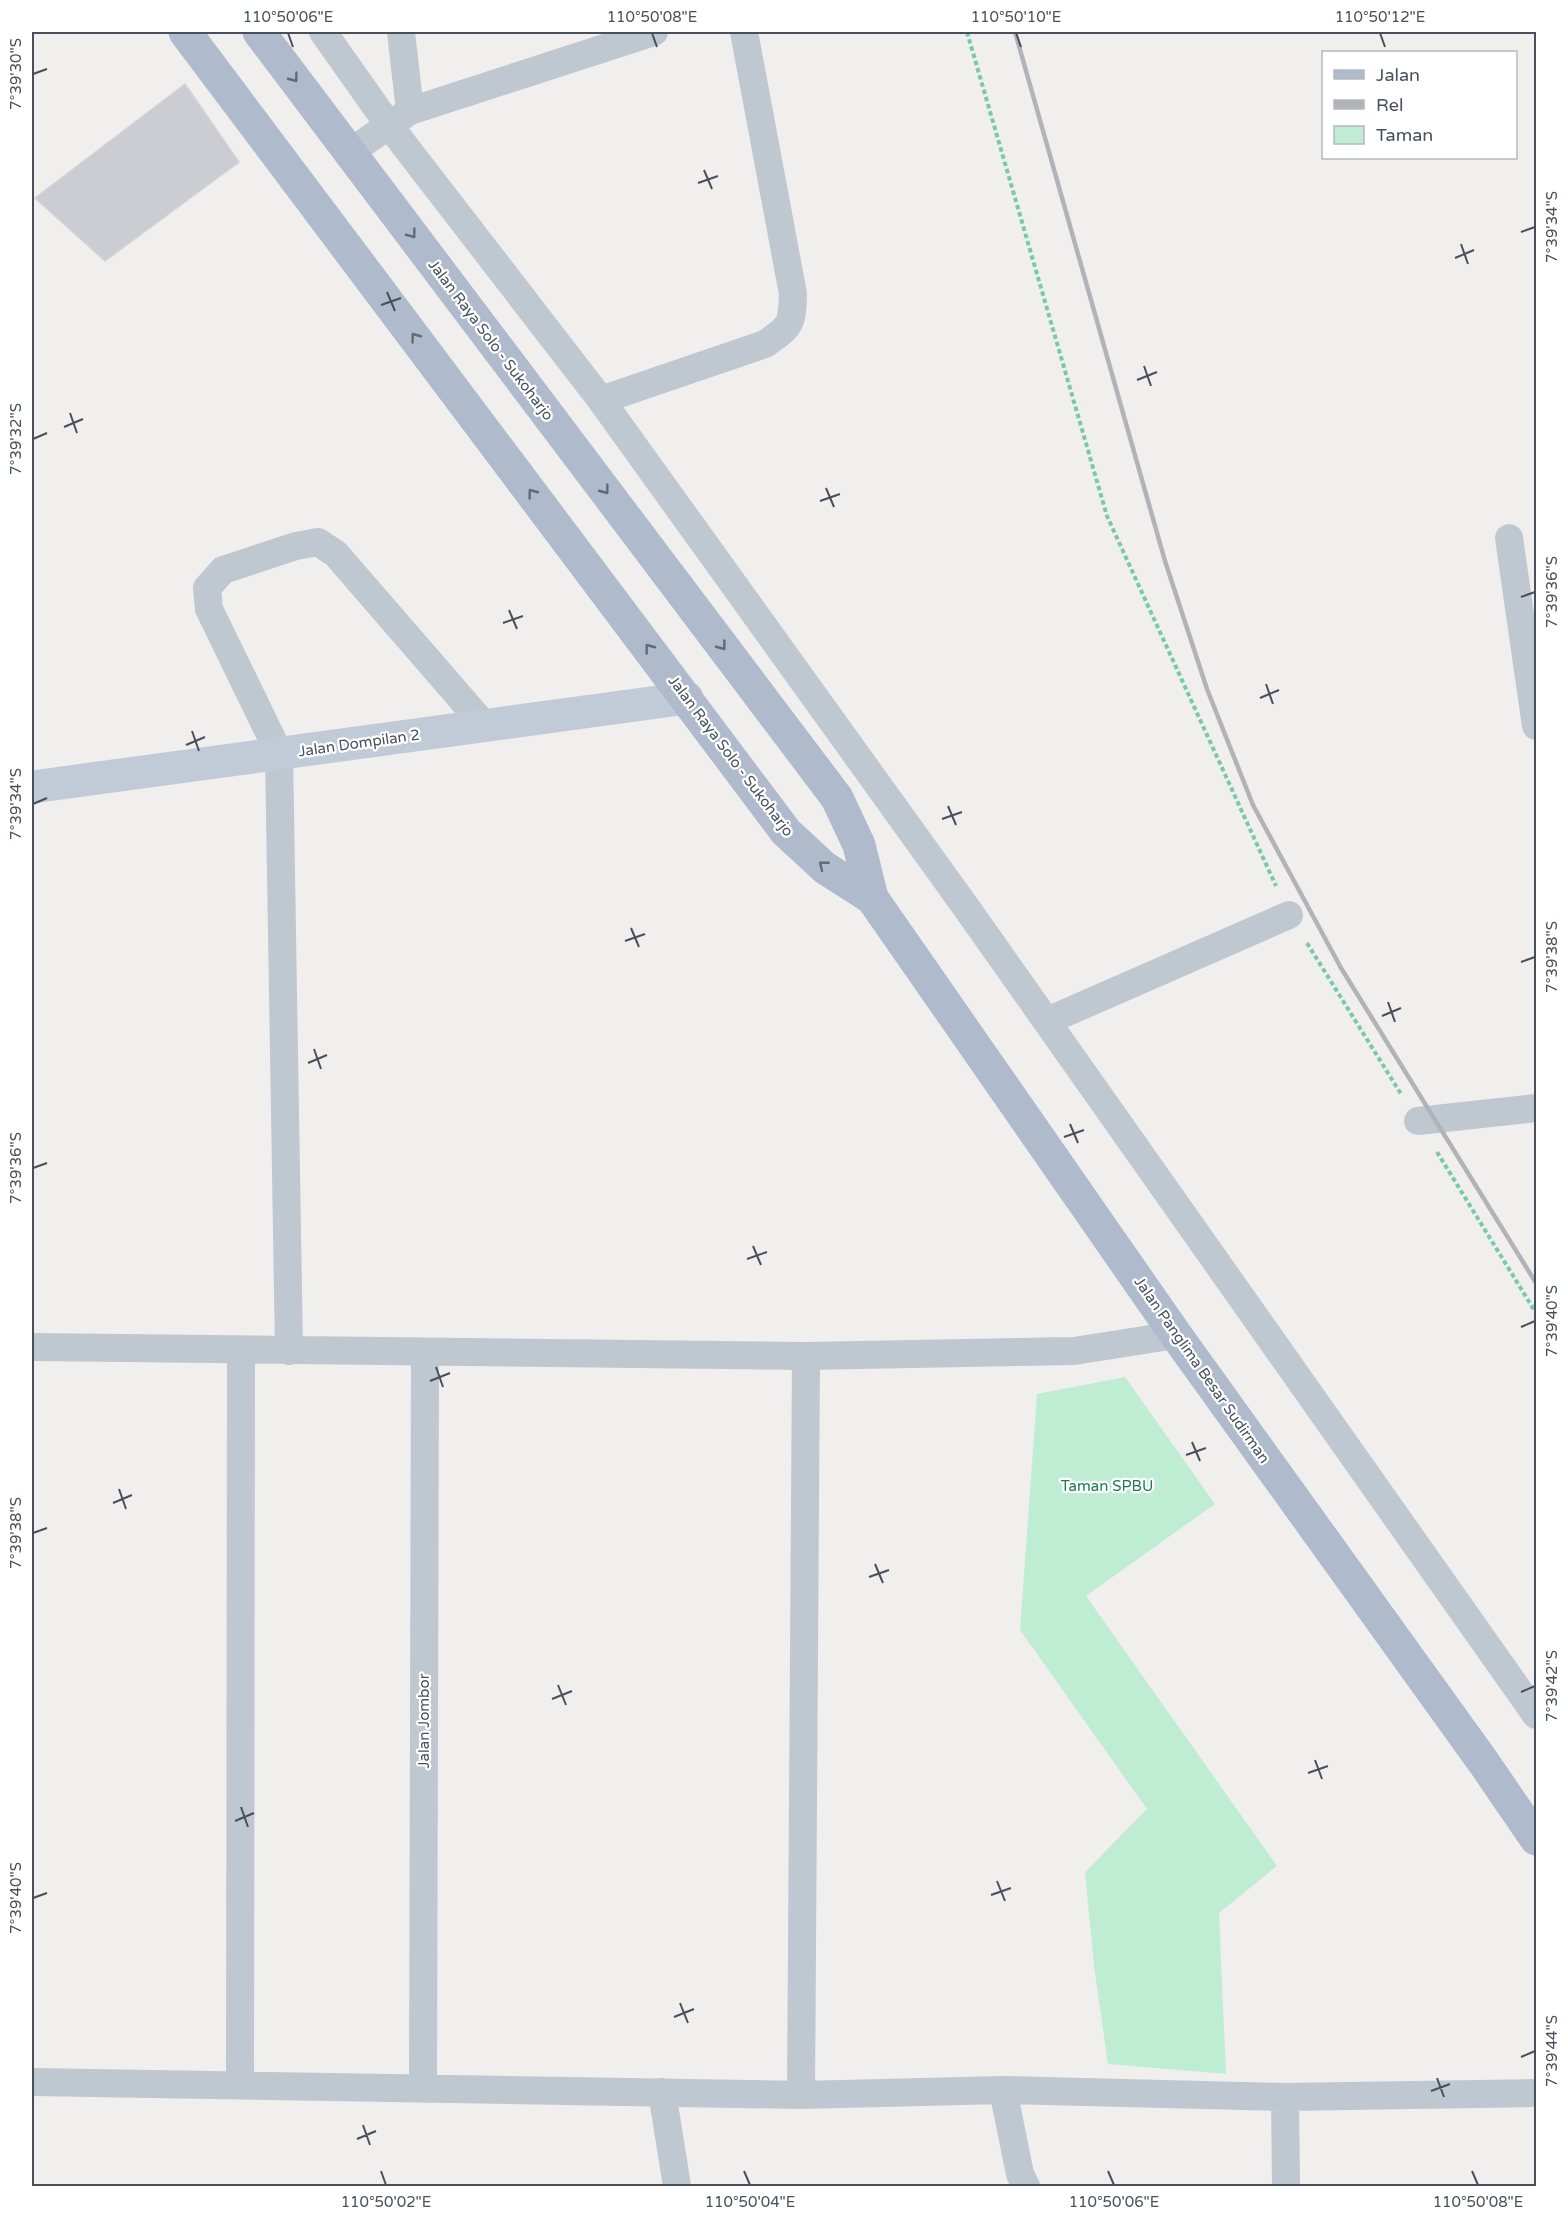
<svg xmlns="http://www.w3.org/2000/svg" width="1568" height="2218" viewBox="0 0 1568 2218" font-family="'Varela Round',sans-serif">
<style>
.green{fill:#beedd4}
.building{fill:#cbcdd3;stroke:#d2d4da;stroke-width:1.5}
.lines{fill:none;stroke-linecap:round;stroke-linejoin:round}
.path{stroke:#77caa7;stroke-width:4;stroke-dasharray:4.5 3;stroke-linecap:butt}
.street{stroke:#bfc7d0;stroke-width:28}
.secondary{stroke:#c1cad7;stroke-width:33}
.primary{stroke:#afbbcc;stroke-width:33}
.rail{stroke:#b1b3b8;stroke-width:4.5}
.oneway{stroke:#616b77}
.ticks{fill:none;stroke:#47505b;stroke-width:2}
.labels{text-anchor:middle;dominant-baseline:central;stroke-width:4.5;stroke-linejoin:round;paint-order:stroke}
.street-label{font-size:15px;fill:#47505b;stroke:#fff}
.park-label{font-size:15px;fill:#1a7a51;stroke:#fff}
.neatline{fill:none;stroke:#47505b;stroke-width:2}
.ticks-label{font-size:15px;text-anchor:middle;fill:#47505b}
</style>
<rect width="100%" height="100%" fill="#f1eeee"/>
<path class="green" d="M1125,1377l90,127 -129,92 191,270 -58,47 7,161 -118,-10 -14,-98 -9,-94 62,-63 -127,-179 17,-236z"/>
<path class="building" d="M185,84l54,78 -134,99 -70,-63z"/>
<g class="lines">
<path class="path" d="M967,32l140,484 169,370
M1307,943l94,151
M1437,1152l99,161"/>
<path class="street" d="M323,32l65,92 213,276 367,510 568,805
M401,32l9,79
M350,152l60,-41 244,-79
M601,400l164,-56c26,-18 27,-19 28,-50l-49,-262
M1509,538l27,188
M1047,1021l242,-106
M1418,1121l118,-13
M32,1347l774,9 268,-5 102,-16
M289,1351l-10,-598 -70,-144 -2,-21 16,-18 73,-24 22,-4 18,12 149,172
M32,2082l769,13 202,-5 282,7 251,-4
M240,2085l1,-734
M423,2088l2,-735
M1003,2090l17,84 6,12
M662,2092l15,94
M801,2095l5,-739
M1285,2097l1,89"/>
<path class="secondary" d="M32,787l655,-89"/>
<path class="primary" d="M185,32l601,800 39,36 47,30
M259,32l578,766 22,47 13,53 304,437 308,428 52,76"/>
<path class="rail" d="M1015,32l150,529 42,128 46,116 88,163 195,315"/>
</g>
<defs><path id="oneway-chevron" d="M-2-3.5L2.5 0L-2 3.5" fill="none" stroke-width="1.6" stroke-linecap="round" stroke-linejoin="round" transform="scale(1.5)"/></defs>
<g class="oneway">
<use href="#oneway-chevron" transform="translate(294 78) rotate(53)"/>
<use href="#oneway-chevron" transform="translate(412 234) rotate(53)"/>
<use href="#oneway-chevron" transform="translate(415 337) rotate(-127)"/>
<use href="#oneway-chevron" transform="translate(605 490) rotate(53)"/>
<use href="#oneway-chevron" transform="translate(532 493) rotate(-127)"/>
<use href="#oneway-chevron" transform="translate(722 646) rotate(53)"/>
<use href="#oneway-chevron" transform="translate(649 648) rotate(-127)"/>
<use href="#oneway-chevron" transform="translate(823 865) rotate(-141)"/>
</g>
<path class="ticks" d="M288,33l5,14M652,33l5,14M1016,33l5,14M1380,33l5,14M33,74l14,-5M704,170l8,19M698,183l20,-7M1521,232l14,-5M1461,244l7,20M1455,258l19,-8M387,292l8,19M381,305l20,-7M1144,366l7,20M1137,380l20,-8M70,413l7,20M64,427l19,-8M33,439l14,-6M826,488l8,19M820,501l20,-7M1521,597l14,-5M509,610l8,19M503,623l20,-7M1266,684l7,20M1260,698l19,-8M192,731l7,20M186,745l19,-8M33,804l14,-6M948,806l8,19M942,819l20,-7M631,928l8,19M625,941l20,-7M1521,962l14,-5M1388,1002l7,20M1382,1016l19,-8M314,1049l7,20M308,1063l19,-8M1070,1124l8,19M1064,1137l20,-7M33,1168l14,-5M753,1246l8,19M747,1259l20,-7M1521,1327l14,-6M436,1367l7,20M430,1381l20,-8M1192,1442l8,19M1186,1455l20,-7M119,1489l7,20M113,1503l19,-8M33,1533l14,-5M875,1564l8,19M869,1577l20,-7M558,1685l8,20M1521,1692l14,-6M552,1699l20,-8M1315,1760l7,19M1308,1773l20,-7M241,1807l7,20M235,1821l19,-8M997,1881l8,20M991,1895l20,-7M33,1898l14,-5M680,2003l8,20M674,2017l20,-8M1521,2057l14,-6M1437,2078l7,19M1431,2091l19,-7M363,2125l7,20M357,2139l19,-8M381,2171l5,14M744,2171l6,14M1108,2171l6,14M1472,2171l6,14"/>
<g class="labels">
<g class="street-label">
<text transform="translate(491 340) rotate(53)">Jalan Raya Solo - Sukoharjo</text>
<text transform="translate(359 743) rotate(-8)">Jalan Dompilan 2</text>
<text transform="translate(731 756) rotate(53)">Jalan Raya Solo - Sukoharjo</text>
<text transform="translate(1202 1370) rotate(55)">Jalan Panglima Besar Sudirman</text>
<text transform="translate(424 1721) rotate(-90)">Jalan Jombor</text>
</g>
<g class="park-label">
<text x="1107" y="1486">Taman SPBU</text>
</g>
</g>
<rect width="1568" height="2218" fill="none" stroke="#ffffff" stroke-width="66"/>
<rect x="1322" y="51" width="195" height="108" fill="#ffffff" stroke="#b5b9bd" stroke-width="1.5"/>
<rect x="1334" y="70" width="30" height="9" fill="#afbbcc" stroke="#b5b9bd" stroke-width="1.5"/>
<text x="1376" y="81" font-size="18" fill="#47505b">Jalan</text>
<rect x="1334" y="100" width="30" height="9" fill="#b1b3b8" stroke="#b5b9bd" stroke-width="1.5"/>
<text x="1376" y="111" font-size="18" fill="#47505b">Rel</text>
<rect x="1334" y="126" width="30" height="18" fill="#beedd4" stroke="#b5b9bd" stroke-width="1.5"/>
<text x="1376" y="141" font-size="18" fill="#47505b">Taman</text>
<rect x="33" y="33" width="1502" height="2152" class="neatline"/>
<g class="ticks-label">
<text x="288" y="22">110°50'06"E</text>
<text x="652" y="22">110°50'08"E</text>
<text x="1016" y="22">110°50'10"E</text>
<text x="1380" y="22">110°50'12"E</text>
<text transform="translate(16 74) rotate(-90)" y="5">7°39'30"S</text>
<text transform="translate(1552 227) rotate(-90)" y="5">7°39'34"S</text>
<text transform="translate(16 439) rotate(-90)" y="5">7°39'32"S</text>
<text transform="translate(1552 592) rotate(-90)" y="5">7°39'36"S</text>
<text transform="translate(16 804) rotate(-90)" y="5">7°39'34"S</text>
<text transform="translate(1552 957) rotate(-90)" y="5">7°39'38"S</text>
<text transform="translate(16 1168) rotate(-90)" y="5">7°39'36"S</text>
<text transform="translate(1552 1321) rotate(-90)" y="5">7°39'40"S</text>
<text transform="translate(16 1533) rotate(-90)" y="5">7°39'38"S</text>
<text transform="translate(1552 1686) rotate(-90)" y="5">7°39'42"S</text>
<text transform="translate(16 1898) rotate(-90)" y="5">7°39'40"S</text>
<text transform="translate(1552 2051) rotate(-90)" y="5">7°39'44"S</text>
<text x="386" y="2207">110°50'02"E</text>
<text x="750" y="2207">110°50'04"E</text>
<text x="1114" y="2207">110°50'06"E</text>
<text x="1478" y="2207">110°50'08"E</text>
</g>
</svg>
